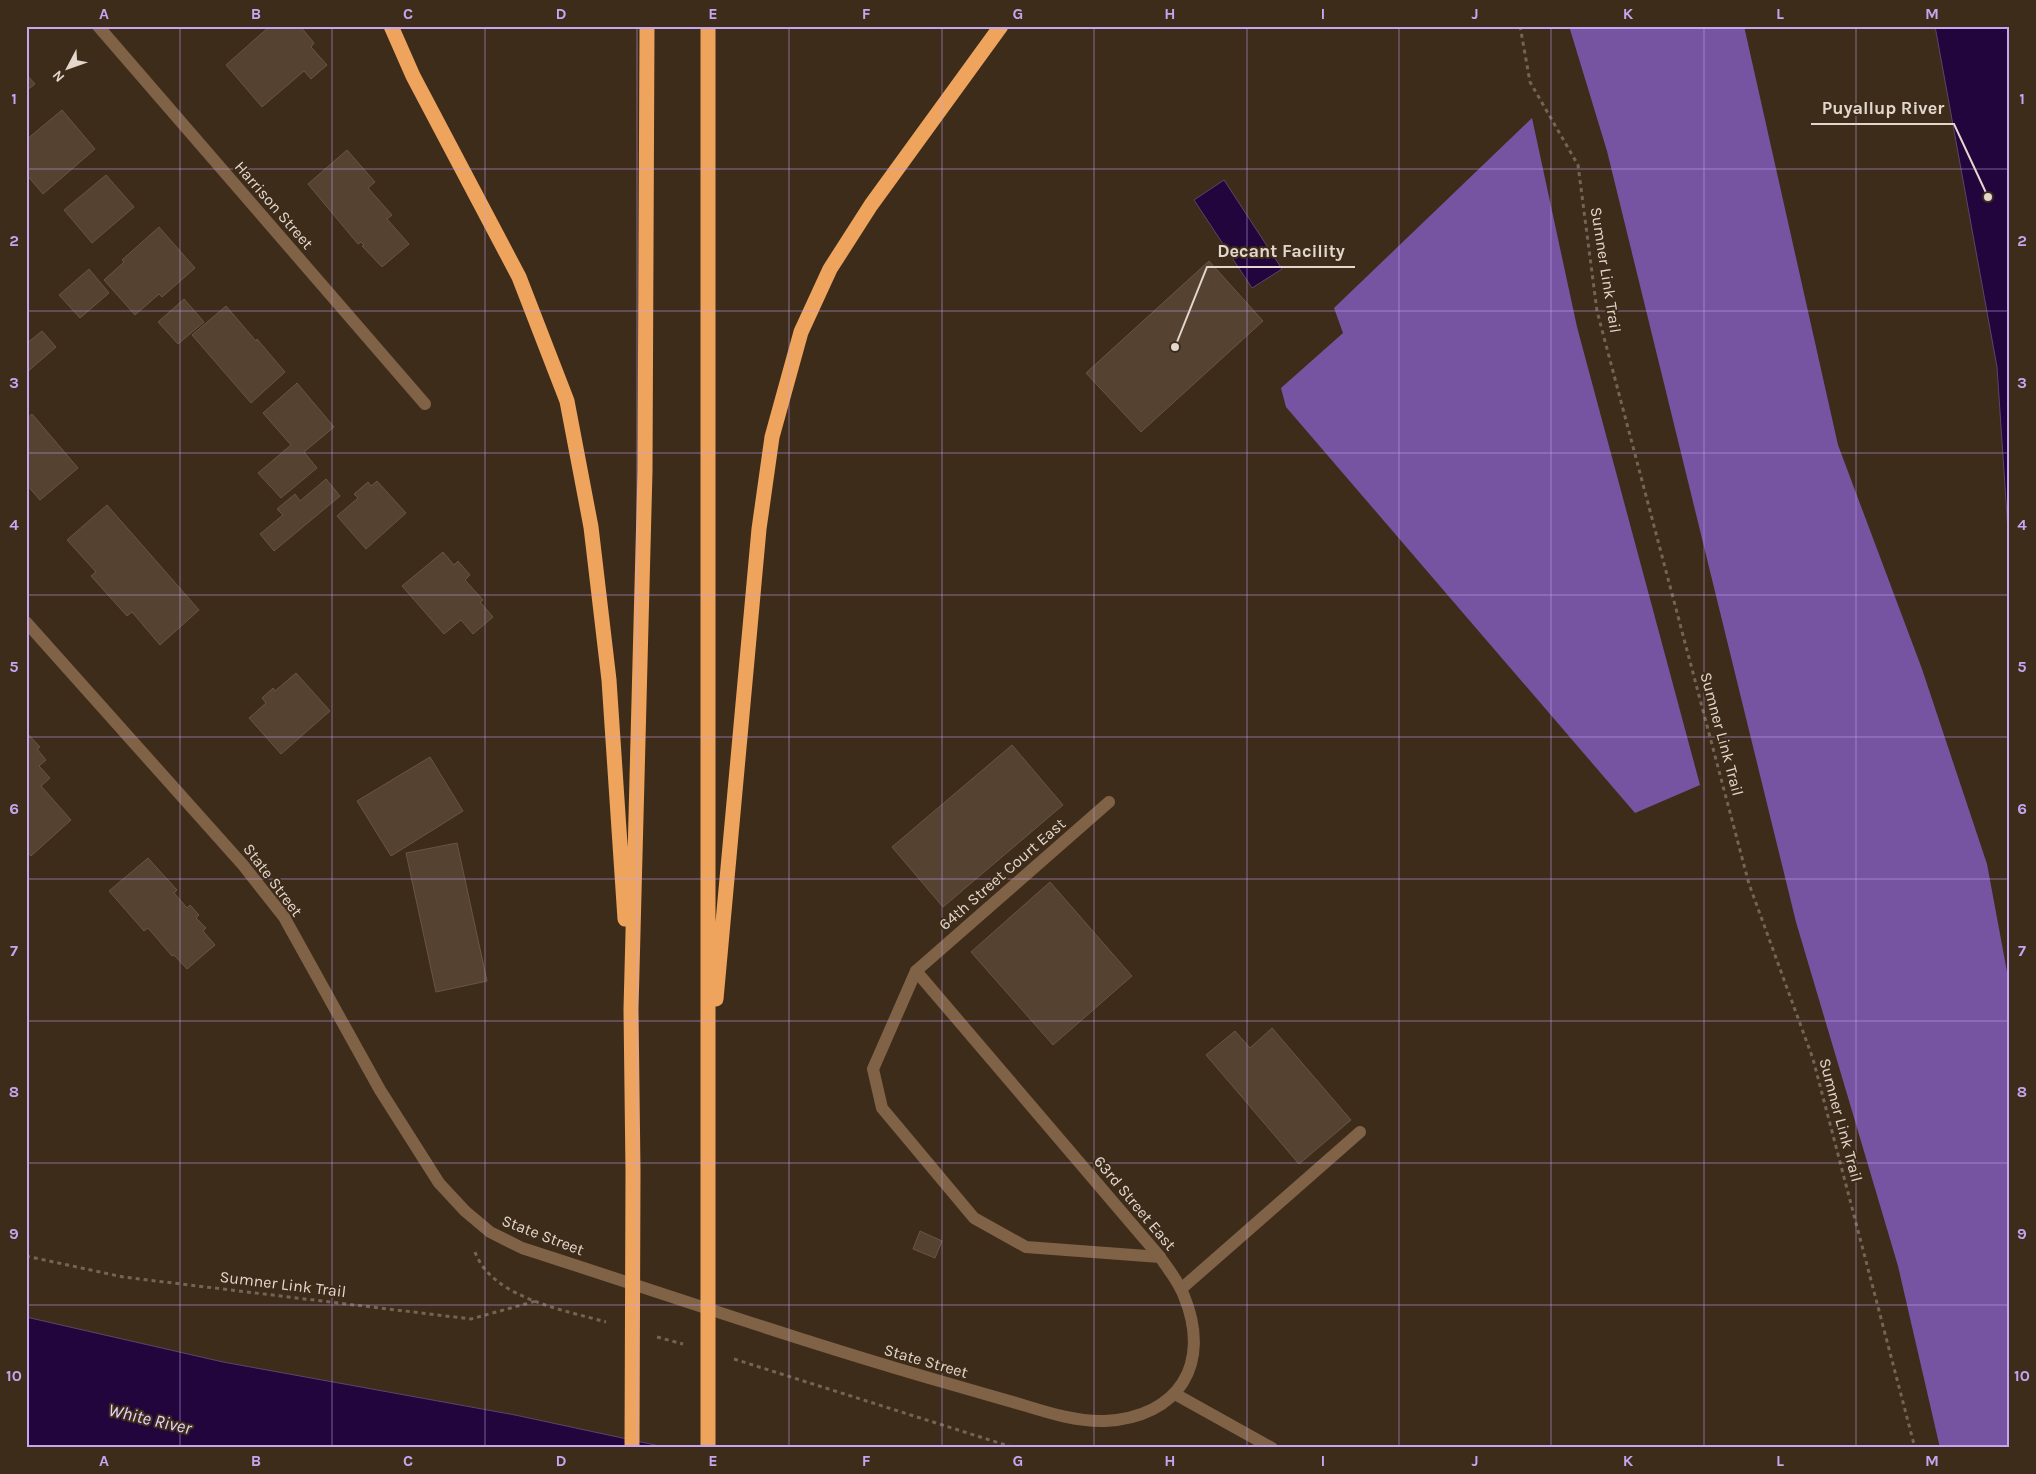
<svg xmlns="http://www.w3.org/2000/svg" width="2036" height="1474" viewBox="0 0 2036 1474" font-family="Karla,sans-serif">
<style>
.forest{fill:#7754a2}
.water{fill:#23053d;stroke:#5d4468}
.building{fill:#564230;stroke:#6a5543}
.lines{fill:none;stroke-linecap:round;stroke-linejoin:round}
.path{stroke:#746455;stroke-width:3;stroke-dasharray:4 4;stroke-linecap:butt}
.lane{stroke:#806247;stroke-width:12}
.street{stroke:#806247;stroke-width:12}
.highway{stroke:#eea45d;stroke-width:15}
.grid{fill:none;stroke:#c5a6f0;stroke-width:1;stroke-opacity:0.55}
.labels{text-anchor:middle;dominant-baseline:central;stroke-width:4;stroke-linejoin:round;paint-order:stroke}
.street-label{font-size:16px;fill:#e3d7cd;stroke:#3e2c1a}
.water-label{font-size:18px;font-style:italic;fill:#e5d4ff;stroke:#3e2c1a}
.leader{fill:none;stroke:#e3d7cd;stroke-width:2}
.callout-dot{fill:#e3d7cd;stroke:#3e2c1a;stroke-width:2}
.callout-label{font-size:18px;text-anchor:middle;font-weight:bold;fill:#e3d7cd;stroke:#3e2c1a;stroke-width:4;stroke-linejoin:round;paint-order:stroke}
.neatline{fill:none;stroke:#c5a6f0;stroke-width:2}
.grid-label{font-size:16px;text-anchor:middle;font-weight:bold;fill:#c5a6f0}
</style>
<rect width="100%" height="100%" fill="#3e2c1a"/>
<path class="forest" d="M1569,26h175l94,419 84,224 65,195 23,124v460h-70l-42,-182 -102,-344 -189,-771z
M1532,118l45,209 123,458 -65,28 -349,-406 -5,-19 62,-55 -9,-25z"/>
<path class="water" d="M1935,26h75v535l-13,-194z
M1224,180l58,89 -30,19 -58,-88z
M26,1317l197,45 292,53 154,33h-643z"/>
<path class="building" d="M270,26h30l14,17 -3,4 16,18 -16,14 -7,-8 -42,36 -36,-42z
M26,74l9,10 -9,7z
M62,110l33,39 -52,45 -17,-20v-34z
M347,150l28,32 -7,6 24,27 -5,4 22,25 -27,23 -20,-21 2,-1 -3,-3 -3,2 -50,-60z
M106,175l28,32 -42,36 -28,-33z
M159,227l36,41 -33,29 -3,-3 -24,21 -31,-35 20,-18 -2,-2z
M1209,261l54,60 -122,111 -55,-59z
M89,269l20,24 -29,25 -21,-23z
M184,299l20,23 -26,22 -20,-22z
M226,306l30,35 1,-2 28,33 -34,31 -59,-68z
M42,331l14,16 -30,26v-29z
M297,383l37,44 -30,25 13,16 -36,30 -23,-25 33,-28 -28,-32z
M32,414l46,54 -38,32 -14,-16v-65z
M326,479l14,17 -66,55 -14,-17 23,-19 -6,-6 18,-15 5,7z
M377,481l29,32 -40,36 -29,-33 21,-18 -4,-4 14,-12 3,4z
M107,505l92,105 -39,35 -28,-33 -5,4 -36,-40 5,-4 -29,-32z
M443,552l11,13 4,-4 12,14 -5,5 18,20 -3,2 13,15 -20,17 -12,-14 -17,14 -42,-48z
M296,673l34,38 -49,43 -32,-36 17,-15 -4,-5 11,-10 2,3z
M26,732l14,15 -3,2 9,11 -7,6 11,12 -9,8 30,34 -40,36 -5,-5z
M1012,745l51,60 -120,102 -51,-60z
M430,757l33,54 -72,45 -34,-55z
M457,843l30,138 -51,11 -30,-139z
M148,858l29,32 -3,3 13,15 3,-3 9,10 -3,3 10,10 -3,3 12,14 -28,24 -13,-14 -2,1 -24,-28 -4,3 -35,-40z
M1050,882l82,94 -79,69 -82,-93z
M1272,1028l79,92 -52,44 -93,-109 29,-24 15,17z
M920,1231l22,10 -7,17 -22,-9z"/>
<g class="lines">
<path class="path" d="M1520,26l10,56 48,83 19,146 152,573 64,175 102,389
M475,1252c17,46 89,58 131,70
M26,1256l97,21 348,42 65,-18
M657,1337l26,7
M734,1359l281,89"/>
<path class="lane" d="M916,971l-43,98 9,39 92,110 52,29 134,10
M1181,1289l179,-157"/>
<path class="street" d="M98,26l327,378
M26,622l217,243 41,52 96,173 59,93 26,28 25,21 32,16c143,46 284,95 428,136 24,7 49,14 73,21 26,8 54,17 82,16 74,-4 107,-57 79,-125 -5,-14 -16,-27 -24,-39l-244,-286 193,-169
M1175,1394l97,54"/>
<path class="highway" d="M391,26l22,50 106,201 48,124 24,126 18,153 16,239
M708,26v1422
M716,999l43,-470 13,-92 29,-105 29,-63 41,-64 130,-179
M632,1448l1,-277 -2,-162 14,-538 2,-445"/>
</g>
<path class="grid" d="M180,26v1422M332,26v1422M485,26v1422M637,26v1422M789,26v1422M942,26v1422M1094,26v1422M1247,26v1422M1399,26v1422M1551,26v1422M1704,26v1422M1856,26v1422M26,169h1984M26,311h1984M26,453h1984M26,595h1984M26,737h1984M26,879h1984M26,1021h1984M26,1163h1984M26,1305h1984"/>
<g class="labels">
<g class="street-label">
<text transform="translate(274 205) rotate(49)">Harrison Street</text>
<text transform="translate(1606 270) rotate(81)">Sumner Link Trail</text>
<text transform="translate(1722 734) rotate(75)">Sumner Link Trail</text>
<text transform="translate(1002 874) rotate(-41)">64th Street Court East</text>
<text transform="translate(273 880) rotate(53)">State Street</text>
<text transform="translate(1841 1120) rotate(75)">Sumner Link Trail</text>
<text transform="translate(1135 1203) rotate(50)">63rd Street East</text>
<text transform="translate(543 1235) rotate(21)">State Street</text>
<text transform="translate(283 1284) rotate(7)">Sumner Link Trail</text>
<text transform="translate(926 1361) rotate(16)">State Street</text>
</g>
<g class="water-label">
<text transform="translate(150 1419) rotate(13)">White River</text>
</g>
</g>
<path class="leader" d="M1988 197L1954 124H1811M1175 347L1207 267H1355"/>
<g class="callout-dot">
<circle cx="1988" cy="197" r="5"/>
<circle cx="1175" cy="347" r="5"/>
</g>
<g class="callout-label">
<text x="1883" y="114">Puyallup River</text>
<text x="1281" y="257">Decant Facility</text>
</g>
<rect width="2036" height="1474" fill="none" stroke="#3e2c1a" stroke-width="55"/>
<g transform="translate(68 68) rotate(229)" stroke="#3e2c1a" stroke-width="4" paint-order="stroke">
<path d="M0-4L9 19L0 12L-9 19Z" fill="#e3d7cd"/>
<text y="-8" font-size="14" font-weight="bold" text-anchor="middle" fill="#e3d7cd">N</text>
</g>
<rect x="28" y="28" width="1980" height="1418" class="neatline"/>
<g class="grid-label">
<text x="104" y="19">A</text>
<text x="256" y="19">B</text>
<text x="408" y="19">C</text>
<text x="561" y="19">D</text>
<text x="713" y="19">E</text>
<text x="866" y="19">F</text>
<text x="1018" y="19">G</text>
<text x="1170" y="19">H</text>
<text x="1323" y="19">I</text>
<text x="1475" y="19">J</text>
<text x="1628" y="19">K</text>
<text x="1780" y="19">L</text>
<text x="1932" y="19">M</text>
<text x="14" y="104">1</text>
<text x="2022" y="104">1</text>
<text x="14" y="246">2</text>
<text x="2022" y="246">2</text>
<text x="14" y="388">3</text>
<text x="2022" y="388">3</text>
<text x="14" y="530">4</text>
<text x="2022" y="530">4</text>
<text x="14" y="672">5</text>
<text x="2022" y="672">5</text>
<text x="14" y="814">6</text>
<text x="2022" y="814">6</text>
<text x="14" y="956">7</text>
<text x="2022" y="956">7</text>
<text x="14" y="1097">8</text>
<text x="2022" y="1097">8</text>
<text x="14" y="1239">9</text>
<text x="2022" y="1239">9</text>
<text x="14" y="1381">10</text>
<text x="2022" y="1381">10</text>
<text x="104" y="1466">A</text>
<text x="256" y="1466">B</text>
<text x="408" y="1466">C</text>
<text x="561" y="1466">D</text>
<text x="713" y="1466">E</text>
<text x="866" y="1466">F</text>
<text x="1018" y="1466">G</text>
<text x="1170" y="1466">H</text>
<text x="1323" y="1466">I</text>
<text x="1475" y="1466">J</text>
<text x="1628" y="1466">K</text>
<text x="1780" y="1466">L</text>
<text x="1932" y="1466">M</text>
</g>
</svg>
